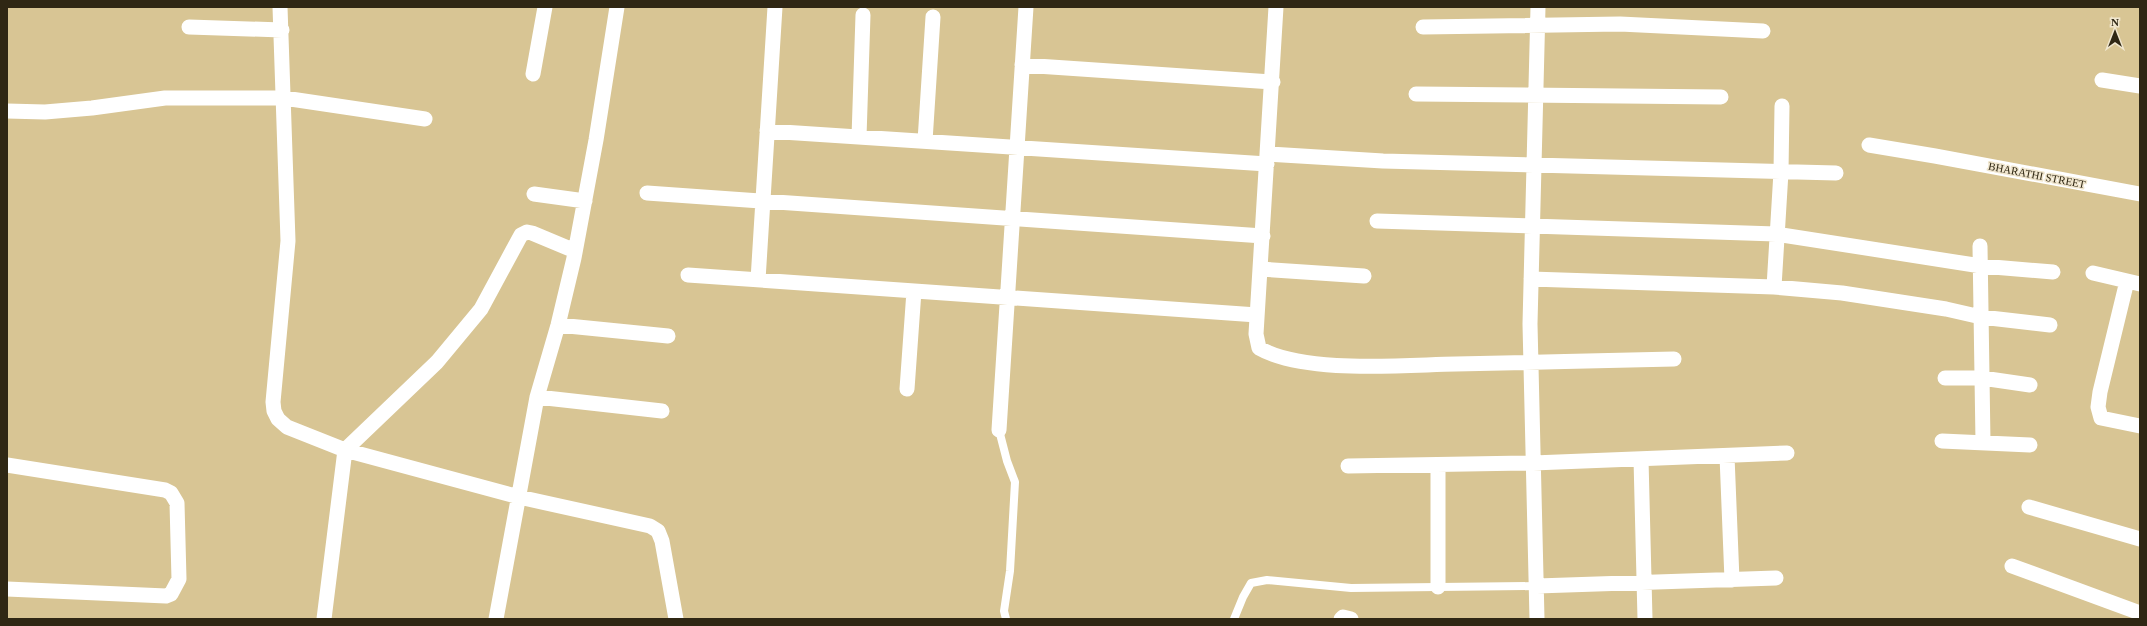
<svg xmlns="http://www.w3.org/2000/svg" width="2147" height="626" viewBox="0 0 2147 626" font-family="Georgia,serif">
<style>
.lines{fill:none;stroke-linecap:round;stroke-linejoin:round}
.service{stroke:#fff;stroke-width:8}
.minor{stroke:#fff;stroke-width:15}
.labels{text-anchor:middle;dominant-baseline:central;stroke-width:3;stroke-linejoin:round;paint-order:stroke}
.street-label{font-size:11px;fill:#2f2714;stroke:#f0e6ce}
</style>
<rect width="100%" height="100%" fill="#d8c594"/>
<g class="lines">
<path class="service" d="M999,430l8,31 8,21 -5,89 -6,40 2,8
M1234,619l9,-22 8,-14 16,-3 84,8 186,-2"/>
<path class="minor" d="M280,7l8,234 -15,161 1,9 4,8 9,8 58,23 174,47 131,29 8,5 4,10 14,78
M1276,7l-20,327 3,14c45,26 143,17 197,16 73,-2 145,-3 218,-5
M189,27l93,3
M1423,27l197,-3 143,7
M1022,65l251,17
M533,74l12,-67
M2102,80l38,6
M1416,94l305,3
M7,111l38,1 47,-4 73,-10h119l141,21
M767,131l500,33
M859,137l4,-122
M925,141l8,-124
M1869,145l66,11 205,38
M1268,154l115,7 453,12
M647,193l616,43
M534,194l51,7
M1377,221l399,13 205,32 72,6
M1980,246l3,196
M1260,269l104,7
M2093,273l47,11
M688,275l569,40
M1531,279l243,8 68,6 104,16 35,8 69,8
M758,280l17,-273
M2127,281l-27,111 -2,15 3,11 39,8
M1774,287l7,-115 1,-66
M558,325l110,11
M1945,378h37l48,7
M907,389l7,-98
M537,397l125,14
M999,430l27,-423
M1942,441l88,4
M1727,456l5,124
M1641,459l4,160
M7,465l158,25 6,3 6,10 2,76 -8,15 -5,2 -159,-7
M1348,466l185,-3 254,-10
M2029,507l111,32
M2012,566l128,47
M1537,586l239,-8
M1438,587v-122
M324,619l21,-169 92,-88 44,-53 40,-74 6,-3 5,1 43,18
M496,619l41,-222 21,-72 16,-67 22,-118 21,-133
M1341,619l2,-2 8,2
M1537,619l-7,-295 8,-317"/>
</g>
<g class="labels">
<g class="street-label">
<text transform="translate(2037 175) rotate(11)">BHARATHI STREET</text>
</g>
</g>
<rect width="2147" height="626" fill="none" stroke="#2f2714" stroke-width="16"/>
<g transform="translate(2115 32)" stroke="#f0e6ce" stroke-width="3" paint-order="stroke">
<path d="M0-3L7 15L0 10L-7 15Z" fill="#2f2714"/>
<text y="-6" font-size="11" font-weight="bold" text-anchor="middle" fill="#2f2714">N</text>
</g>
</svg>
